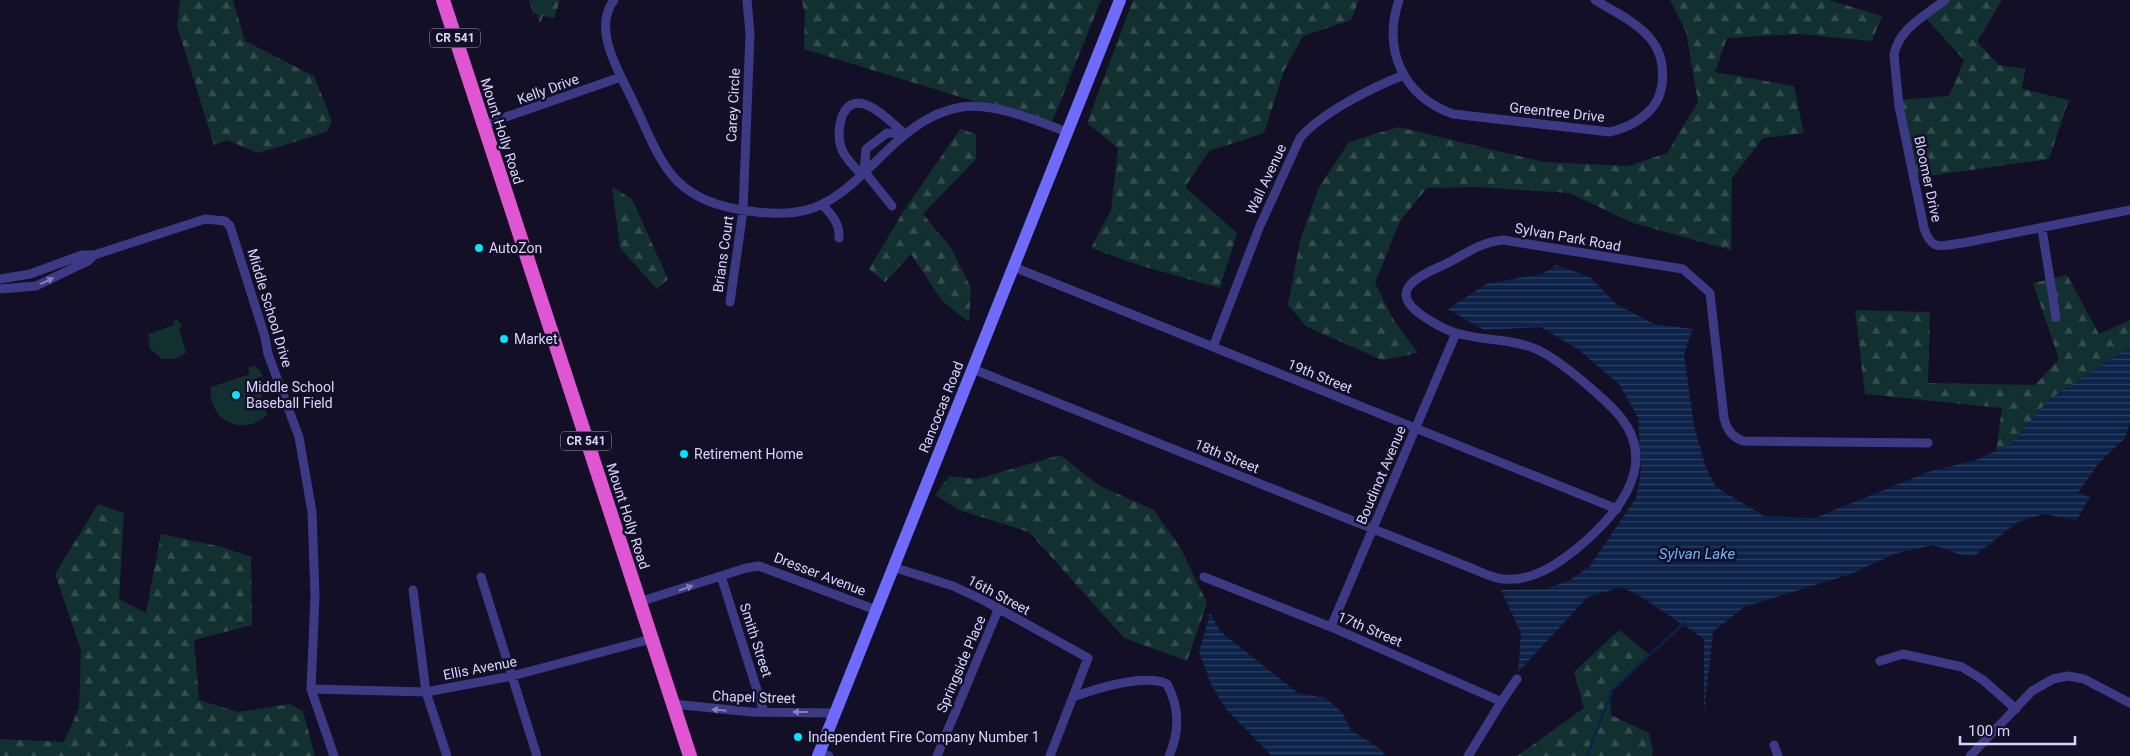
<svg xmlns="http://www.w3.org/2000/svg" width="2130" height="756" viewBox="0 0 2130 756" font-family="Roboto,sans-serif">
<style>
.forest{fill:url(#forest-firs)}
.park{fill:#12302f}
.water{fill:url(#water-rules)}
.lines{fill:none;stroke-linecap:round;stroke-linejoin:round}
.stream{stroke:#0c2248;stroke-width:2.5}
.minor{stroke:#3d3a85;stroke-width:9}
.secondary{stroke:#6f6bff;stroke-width:12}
.trunk{stroke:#e055d1;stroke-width:14}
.oneway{fill:#837fbc}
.poi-dot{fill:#00e5ff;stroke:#130f26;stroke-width:2}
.labels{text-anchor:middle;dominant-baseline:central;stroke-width:5;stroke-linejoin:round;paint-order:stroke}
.shield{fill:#130f26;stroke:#9e99be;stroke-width:1}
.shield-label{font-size:12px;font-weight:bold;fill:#d9d4ff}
.street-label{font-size:14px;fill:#d9d4ff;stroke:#130f26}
.poi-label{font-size:14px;fill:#d9d4ff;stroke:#130f26;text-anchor:start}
.water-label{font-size:15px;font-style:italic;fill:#62b6ff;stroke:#130f26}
</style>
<defs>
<pattern id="forest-firs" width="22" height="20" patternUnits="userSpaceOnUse" patternTransform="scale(1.25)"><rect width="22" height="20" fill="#12302f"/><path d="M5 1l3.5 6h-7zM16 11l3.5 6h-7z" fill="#344d4e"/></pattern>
<pattern id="water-rules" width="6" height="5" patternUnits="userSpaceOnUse" patternTransform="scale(1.25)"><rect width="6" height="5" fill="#0c2248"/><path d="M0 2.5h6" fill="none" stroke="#2f4163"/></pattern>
</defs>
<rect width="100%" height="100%" fill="#130f26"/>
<path class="forest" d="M180,0h53l12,41 69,35 18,45 -5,11 -69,21 -31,-13 -13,5 -37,-119z
M529,0h31l-6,18 -11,-2 -3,8 -3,-10 -4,-1z
M801,0h300l-50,125 -247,-76 1,-37z
M1133,0h226l-8,20 -48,16 -19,35 -20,62 -55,18 -24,36 52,46 -17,55 -78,-22 -51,-18 20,-38 7,-62 -31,-25z
M1670,0h159l53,16 -10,25 -74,-7 -71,4 -12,34 79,14 10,47 -41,5 -31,40 -1,72 -98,-27 -64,-30 -90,-6 -52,1 -27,33 -25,62 18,36 25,34 -36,7 -75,-33 -19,-22 12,-64 19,-54 30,-45 49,-15 146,35 84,4 39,-13 31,-51 -12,-70z
M1944,0h58l-25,42 22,23 26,4 -3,20 47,11 -20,59 -135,19 -15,-78 50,-4 15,-36 -41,-45z
M960,129l16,5v25l-53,55 28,34 20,40 -2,34 -27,-21 -31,-47 -26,28 -16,-13 34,-57z
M612,187l20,12 36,80 -11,10 -37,-41z
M2067,275l32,59 31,-14v34l-135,105 7,-51 -137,-14 -10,-84 75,2 -2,71 107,2 24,-26 -26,-76z
M1060,455l40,31 54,24 27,39 26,54 -20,58 -63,-23 -95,-106 -70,-22 -24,-15 14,-19 28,3z
M98,504l26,9 -5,86 27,14 15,-79 61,13 29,10 1,68 -58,15 5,60 39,12 52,-8 13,7 12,45h-315v-17l64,3 15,-34 2,-58 -26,-76z
M1619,630l31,25 -40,37 1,23 38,18 4,18 -1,5h-135l67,-48 -10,-36z"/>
<path class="park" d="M177,320l6,6 -4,2 7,25 -10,6h-14l-12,-10 -2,-15 26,-9 -1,-4z
M254,366l6,4 3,6 -6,2 10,37c-24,23 -60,5 -56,-28l39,-13 -2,-6z"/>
<path class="water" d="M1556,265l34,12 26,27 38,20 39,5 -9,25 10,71 11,40 11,22 48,29 51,2 113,-46 48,-12 35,-16 38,-45 81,-52v75l-5,16 -27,26 -20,29 12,4 -13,23 -33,-6 -26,8 -44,34 -13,-1 -28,-10 -39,9 -43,20 -107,33 -31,25 -9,81v-74l-64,-43 -19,-9 -33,10 -70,75 3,-39 -20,-43 45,-1 24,-9 20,-14 46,-68 5,-27 -3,-53 -18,-33 -41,-35 -38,-23 -57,3 -36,-21 38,-25 56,-10z
M1210,613l11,19 77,61 27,5 17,14 9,18 31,20 3,6h-113l-46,-47 -15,-25 -12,-32z"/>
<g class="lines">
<path class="stream" d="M1587,756l25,-66 73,-68"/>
<path class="minor" d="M614,0c-20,26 0,63 13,89 34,66 36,111 122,122 20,3 44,4 64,-3 55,-20 84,-91 149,-101 30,-5 76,14 105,25
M1399,0c-17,50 4,96 54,114l157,18c14,-4 26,-8 37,-19 21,-18 20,-56 2,-76 -14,-16 -36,-26 -54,-37
M1945,0c-19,15 -47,29 -51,55l5,51 25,122c8,25 18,17 39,15l167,-33
M483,125l138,-48
M861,174c-7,-7 -15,-15 -19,-24 -7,-16 -2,-53 22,-46 15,5 29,20 41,30
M822,204c9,10 18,19 17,34
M892,206l-28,-35 2,-22 21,-16 17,1
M2042,229l14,88
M1014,267l603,242
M0,279l30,-5 52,-19h12l111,-36 20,2 5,5 35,111 3,17 31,83 13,75 3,84 -4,93 23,67
M0,289l36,-3 52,-25 6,-6
M730,302l13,-91 7,-177 -3,-34
M1213,347l46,-119 41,-90c21,-25 73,-51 104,-63
M973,369l498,199c10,4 21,10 32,11 27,3 52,-13 72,-29 37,-30 85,-81 47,-131 -8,-11 -19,-20 -29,-29 -16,-14 -36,-31 -55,-40 -26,-12 -55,-9 -82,-17 -10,-3 -21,-9 -30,-15 -35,-22 -19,-37 11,-50 22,-9 41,-26 66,-28l180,29 27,24 14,125c3,12 7,18 19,23l185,2
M893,567l60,19 30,14 105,58 -38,98
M721,576l43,136
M481,577l56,179
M1204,577l127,50 169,74
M413,590l13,102 21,64
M639,602l107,-34 13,-2 117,44
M1331,627l125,-294
M1880,661l23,-7 59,13 21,13 33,29
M311,689l115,3 86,-16 139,-37
M1073,697c22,-8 72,-24 94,-13 13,24 13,47 2,72
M673,704l78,8 84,1
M1774,745l4,11
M819,752l10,4
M937,756l61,-146
M1468,756c17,-26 31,-53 49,-77
M1970,756l62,-65 21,-12 15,-3 16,3 46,24"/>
<path class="secondary" d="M818,756l302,-756"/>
<path class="trunk" d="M443,0l247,756"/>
</g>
<defs><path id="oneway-solid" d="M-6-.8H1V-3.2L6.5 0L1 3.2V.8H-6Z" transform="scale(1.25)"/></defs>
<g class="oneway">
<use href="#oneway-solid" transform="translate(47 281) rotate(-25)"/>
<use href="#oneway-solid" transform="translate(686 588) rotate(-19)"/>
<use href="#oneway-solid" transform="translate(719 710) rotate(-174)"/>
<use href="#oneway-solid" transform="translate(800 712) rotate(-180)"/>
</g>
<g class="poi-dot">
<circle cx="479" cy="248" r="5"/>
<circle cx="504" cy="339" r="5"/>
<circle cx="236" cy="395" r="5"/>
<circle cx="684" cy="454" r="5"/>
<circle cx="798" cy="737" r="5"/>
</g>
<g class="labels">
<g class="shield">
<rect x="430" y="28.5" width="50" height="19" rx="4"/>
<rect x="561" y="431.5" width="50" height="19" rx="4"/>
</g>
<g class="shield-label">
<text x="455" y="38">CR 541</text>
<text x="586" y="441">CR 541</text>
</g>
<g class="street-label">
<text transform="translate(548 89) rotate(-20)">Kelly Drive</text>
<text transform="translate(733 105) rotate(-87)">Carey Circle</text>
<text transform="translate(1557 112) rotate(6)">Greentree Drive</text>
<text transform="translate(502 131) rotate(72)">Mount Holly Road</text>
<text transform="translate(1266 179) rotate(-65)">Wall Avenue</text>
<text transform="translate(1928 179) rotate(78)">Bloomer Drive</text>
<text transform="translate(1568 237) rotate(10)">Sylvan Park Road</text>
<text transform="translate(723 254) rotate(-82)">Brians Court</text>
<text transform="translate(270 308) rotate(73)">Middle School Drive</text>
<text transform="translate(1320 376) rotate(22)">19th Street</text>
<text transform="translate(941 407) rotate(-68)">Rancocas Road</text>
<text transform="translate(1227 456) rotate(22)">18th Street</text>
<text transform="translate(1381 475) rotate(-67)">Boudinot Avenue</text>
<text transform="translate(628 516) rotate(72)">Mount Holly Road</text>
<text transform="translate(820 574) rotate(21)">Dresser Avenue</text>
<text transform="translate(999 595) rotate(28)">16th Street</text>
<text transform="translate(1370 629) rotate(23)">17th Street</text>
<text transform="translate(756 640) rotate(72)">Smith Street</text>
<text transform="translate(961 664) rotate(-67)">Springside Place</text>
<text transform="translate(480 668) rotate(-11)">Ellis Avenue</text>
<text transform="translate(754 697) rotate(2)">Chapel Street</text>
</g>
<g class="poi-label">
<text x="489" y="248">AutoZon</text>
<text x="514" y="339">Market</text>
<text x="246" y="387">Middle School<tspan x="246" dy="16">Baseball Field</tspan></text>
<text x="694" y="454">Retirement Home</text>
<text x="808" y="737">Independent Fire Company Number 1</text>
</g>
<g class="water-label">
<text x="1697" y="554">Sylvan Lake</text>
</g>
</g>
<path d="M1960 736v8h115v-8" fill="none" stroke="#d9d4ff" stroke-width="2.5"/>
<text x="1968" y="736" font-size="15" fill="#d9d4ff" stroke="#130f26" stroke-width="4" paint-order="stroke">100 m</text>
</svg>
